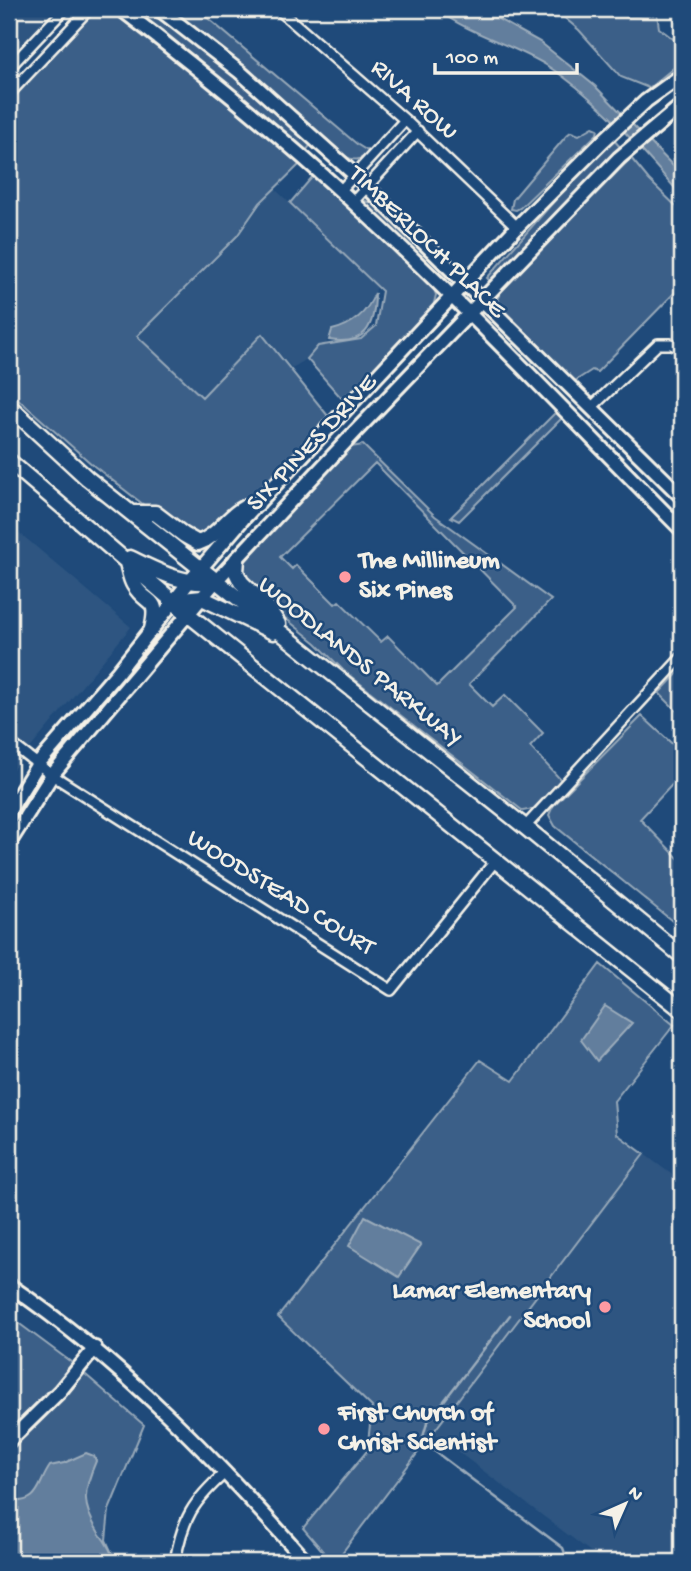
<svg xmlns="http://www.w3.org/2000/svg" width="691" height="1571" viewBox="0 0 691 1571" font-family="'Gochi Hand',sans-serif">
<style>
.built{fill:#2d5581}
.green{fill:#3a5f88;stroke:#97a8b8;stroke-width:2;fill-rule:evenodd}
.water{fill:#627e9d;stroke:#9cacbb;stroke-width:2}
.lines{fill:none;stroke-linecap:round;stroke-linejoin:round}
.stream{stroke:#9cacbb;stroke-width:2.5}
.street-casing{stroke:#f4f1e8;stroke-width:14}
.secondary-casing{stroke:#f4f1e8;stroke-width:18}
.primary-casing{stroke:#f4f1e8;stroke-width:19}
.street{stroke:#1f4a7a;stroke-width:9}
.secondary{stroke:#1f4a7a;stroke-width:12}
.primary{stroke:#1f4a7a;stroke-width:14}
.poi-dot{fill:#ff9aa2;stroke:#1f4a7a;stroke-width:2.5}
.labels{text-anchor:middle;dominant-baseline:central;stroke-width:5;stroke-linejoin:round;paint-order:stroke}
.street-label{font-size:26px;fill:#f4f1e8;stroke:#1f4a7a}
.poi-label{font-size:26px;font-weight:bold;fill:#f4f1e8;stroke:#1f4a7a;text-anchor:start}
</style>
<rect width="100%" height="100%" fill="#1f4a7a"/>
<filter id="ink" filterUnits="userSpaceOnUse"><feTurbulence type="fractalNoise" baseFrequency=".0143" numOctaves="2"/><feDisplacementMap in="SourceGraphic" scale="14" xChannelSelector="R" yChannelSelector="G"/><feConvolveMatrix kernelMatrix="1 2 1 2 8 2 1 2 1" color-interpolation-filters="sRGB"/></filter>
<g filter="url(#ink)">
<path class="built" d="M9,9h50l-50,53z
M275,189l102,97 -2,7 -17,24 -11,8 -15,3 -6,16 -9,2 -10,13 -15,9 -30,-35 -60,63 -65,-59 101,-100 23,-33z
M9,524l122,103 -122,147z
M644,1154l38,28v380h-78l-171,-129z"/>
<path class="green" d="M94,9l22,1 74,58 111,95 -41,40 -23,33 -100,100 65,61 60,-63 66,82 -116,125 -31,-7 -87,-68 -85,-75v-293z
M133,9h11l69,47 99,87 -6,8 -140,-118z
M172,9h25l161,136 11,7c-7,8 -14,10 -24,4l-69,-62z
M554,9h71l1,8 31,-3 2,14 21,16 2,17 -33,27 -28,-11 -42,-47z
M593,127l5,2 -1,5 -77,74 -4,2 -5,-1 2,-10 54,-64 4,-3 8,3z
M613,139l8,9 -129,135 -5,-5 69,-79z
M631,158l18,22 33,32v73l-85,87 -5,-2 -17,11 -72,-71 -6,-11 6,-11z
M314,175l37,33 83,81 2,6 -3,12 -89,94 -37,-42 11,-13 43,-7 15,-13 6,-35 -92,-88z
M363,200l17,6 71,68 -4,5c-18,-16 -78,-61 -84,-79z
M556,412l6,6 -103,103 -8,-4z
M363,445l72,71 116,84 -82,84 23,23 13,-12 38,38 -13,14 31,33 -28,29 -10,2 -179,-140 -28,-28 -73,-59 -2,-22 103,-110 7,-5zM375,463l142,144 -80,79 -49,-50 -7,6 -42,-41 -4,3 -39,-39 -4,4 -12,-12z
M682,669v47l-23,-23z
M642,716l40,37v21l-42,45 42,43v67l-127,-103 -6,-11 4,-9z
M600,964l74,61 -60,76 3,33 27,20 -309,408h-3l-29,-34 64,-77 5,-44 -94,-90 202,-257 33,21z
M9,1316l62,46 73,63 -35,85 -3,30 10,22h-107z"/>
<path class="water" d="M436,9h44l60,33 55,44 87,89v21c-41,-46 -83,-98 -136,-131 -35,-21 -77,-31 -110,-56z
M375,293c0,33 -9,53 -46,47l3,-10c21,-5 35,-17 43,-37z
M605,1006l27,17 -35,38 -16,-21z
M365,1216l56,29 -22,32 -50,-31z
M86,1453l8,3 2,5c-13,30 -15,44 3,72 7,9 13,18 15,29h-105v-61c32,3 28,-17 41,-35l14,-3z"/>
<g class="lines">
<path class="stream" d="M510,1315l-83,108 -4,14 10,13 130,98 4,11 -1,3"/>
<g class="street-casing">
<path id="street" d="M278,9l127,111 112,107
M9,68l56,-59
M9,94l80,-85
M340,191l65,-71
M353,202l65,-71
M592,407l66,-63h13l11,5
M9,742l43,33 339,215 105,-130
M525,827l157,-170
M175,1562c7,-43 18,-61 51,-90"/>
</g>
<g class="secondary-casing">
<path id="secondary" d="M121,9c81,62 160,127 235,196 113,104 218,216 326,325
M159,9l81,63 115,103 327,322
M9,811l29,-47 79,-91 72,-91 54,-63 274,-292 86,-86 43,-40 36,-26
M9,843l43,-68 164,-194 139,-149 264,-274 63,-53
M9,1285c116,79 205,173 298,277
M9,1441l51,-50 35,-43"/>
</g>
<g class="primary-casing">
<path id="primary" d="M9,406l78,72 438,349 157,129
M9,461l180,154 493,395
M132,513h23l29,22 14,8c25,-9 32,-35 59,-39
M130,558c27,13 56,29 86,23
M237,559l-1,13 5,10 27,26 10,16
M127,563c2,6 3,16 7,22 13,22 26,10 18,44
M174,601l28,-3 71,34"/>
</g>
<use href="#street" class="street"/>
<use href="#secondary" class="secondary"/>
<use href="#primary" class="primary"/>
</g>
</g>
<g class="poi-dot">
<circle cx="345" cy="577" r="7"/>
<circle cx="605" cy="1307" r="7"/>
<circle cx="324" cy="1429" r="7"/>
</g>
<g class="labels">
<g class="street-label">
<text transform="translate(413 101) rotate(42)">RIVA ROW</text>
<text transform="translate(426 243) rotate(44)">TIMBERLOCH PLACE</text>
<text transform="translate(313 444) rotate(-47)">SIX PINES DRIVE</text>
<text transform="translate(359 663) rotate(39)">WOODLANDS PARKWAY</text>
<text transform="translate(280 894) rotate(32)">WOODSTEAD COURT</text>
</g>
<g class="poi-label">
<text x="359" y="562">The Millineum<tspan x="359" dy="30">Six Pines</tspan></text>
<text x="591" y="1292" text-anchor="end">Lamar Elementary<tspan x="591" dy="30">School</tspan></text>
<text x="338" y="1414">First Church of<tspan x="338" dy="30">Christ Scientist</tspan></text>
</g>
</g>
<rect width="691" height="1571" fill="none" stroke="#1f4a7a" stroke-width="35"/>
<rect x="18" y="18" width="656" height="1536" fill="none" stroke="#f4f1e8" stroke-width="2.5" filter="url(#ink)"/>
<g transform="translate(625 1504) rotate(45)" stroke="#1f4a7a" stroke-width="5" paint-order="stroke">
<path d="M0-5L12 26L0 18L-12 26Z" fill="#f4f1e8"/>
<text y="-10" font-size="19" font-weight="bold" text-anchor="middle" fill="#f4f1e8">N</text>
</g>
<path d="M435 63v10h142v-10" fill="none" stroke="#f4f1e8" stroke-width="3.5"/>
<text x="446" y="63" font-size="21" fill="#f4f1e8" stroke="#1f4a7a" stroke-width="5" paint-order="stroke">100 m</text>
</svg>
